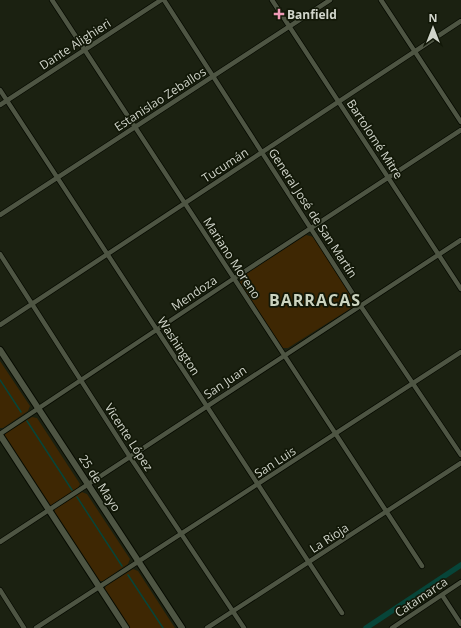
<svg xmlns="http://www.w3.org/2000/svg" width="461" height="628" viewBox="0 0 461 628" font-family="'Open Sans',sans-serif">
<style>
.green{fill:#3e2703}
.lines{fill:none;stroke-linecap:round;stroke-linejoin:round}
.stream{stroke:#074539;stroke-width:1.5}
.canal{stroke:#074539;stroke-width:5.5}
.minor-casing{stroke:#060a01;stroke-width:6}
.tertiary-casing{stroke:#060a01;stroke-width:8}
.minor{stroke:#4e5543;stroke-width:4.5}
.tertiary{stroke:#4e5543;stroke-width:6}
.poi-dot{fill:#f09ab7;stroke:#121808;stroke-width:1.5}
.labels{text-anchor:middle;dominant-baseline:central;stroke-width:3.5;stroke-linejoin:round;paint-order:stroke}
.poi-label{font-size:12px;font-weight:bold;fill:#d1d5cb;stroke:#121808;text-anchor:start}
.street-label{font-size:12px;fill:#d1d5cb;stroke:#121808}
.district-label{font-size:16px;font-weight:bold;letter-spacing:1px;fill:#ccd4c0;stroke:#121808}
</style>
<rect width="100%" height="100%" fill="#1b2111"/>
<path class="green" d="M306,235l8,2 39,63v7l-65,41h-6l-42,-65v-5z
M0,361l30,45 -2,5 -25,17h-3z
M32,417l5,1 43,66 -2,4 -25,18 -5,-1 -44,-67 1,-5z
M82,492l5,2 43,65 -2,5 -25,17h-6l-43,-68 1,-4z
M133,569l5,2 37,57h-47l-24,-38 2,-4z"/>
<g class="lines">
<path class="stream" d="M0,380l21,32
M27,421l45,69
M77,497l45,69
M128,575l35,53"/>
<path class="canal" d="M366,628l95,-63"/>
<g class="minor-casing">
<path id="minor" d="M52,0l370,566
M164,0l196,305 101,150
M272,0l189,289
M381,0l80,122
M0,90l342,523
M0,105l161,-105
M0,215l330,-215
M0,254l130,203 114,171
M0,325l461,-304
M0,434l233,-155 228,-149
M0,542l461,-302
M0,590l24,38
M442,595l19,29
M36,628l425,-276
M207,628l254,-165
M392,628l69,-46"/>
</g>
<g class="tertiary-casing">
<path id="tertiary" d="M0,350l182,278
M0,435l126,193"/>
</g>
<use href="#minor" class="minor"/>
<use href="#tertiary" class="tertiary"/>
</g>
<path class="poi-dot" d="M277 8h4v4h4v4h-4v4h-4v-4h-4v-4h4z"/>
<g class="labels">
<g class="poi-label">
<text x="287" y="14">Banfield</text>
</g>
<g class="street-label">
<text transform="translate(75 44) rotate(-33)">Dante Alighieri</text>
<text transform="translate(160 99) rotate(-33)">Estanislao Zeballos</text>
<text transform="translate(375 139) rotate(57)">Bartolomé Mitre</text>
<text transform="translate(225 165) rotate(-33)">Tucumán</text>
<text transform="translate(313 213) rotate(57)">General José de San Martín</text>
<text transform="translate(232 258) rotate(57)">Mariano Moreno</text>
<text transform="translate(194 293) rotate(-34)">Mendoza</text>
<text transform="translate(179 346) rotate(57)">Washington</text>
<text transform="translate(225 382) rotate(-34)">San Juan</text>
<text transform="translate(129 437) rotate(57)">Vicente López</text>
<text transform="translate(275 462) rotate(-33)">San Luis</text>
<text transform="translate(100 483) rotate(57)">25 de Mayo</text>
<text transform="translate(329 538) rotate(-33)">La Rioja</text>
<text transform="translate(421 597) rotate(-34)">Catamarca</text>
</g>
<g class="district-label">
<text x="315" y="300">BARRACAS</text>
</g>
</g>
<g transform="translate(433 28)" stroke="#121808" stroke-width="3" paint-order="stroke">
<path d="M0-3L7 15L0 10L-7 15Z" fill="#d1d5cb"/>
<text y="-6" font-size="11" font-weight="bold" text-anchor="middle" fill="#d1d5cb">N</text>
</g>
</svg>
